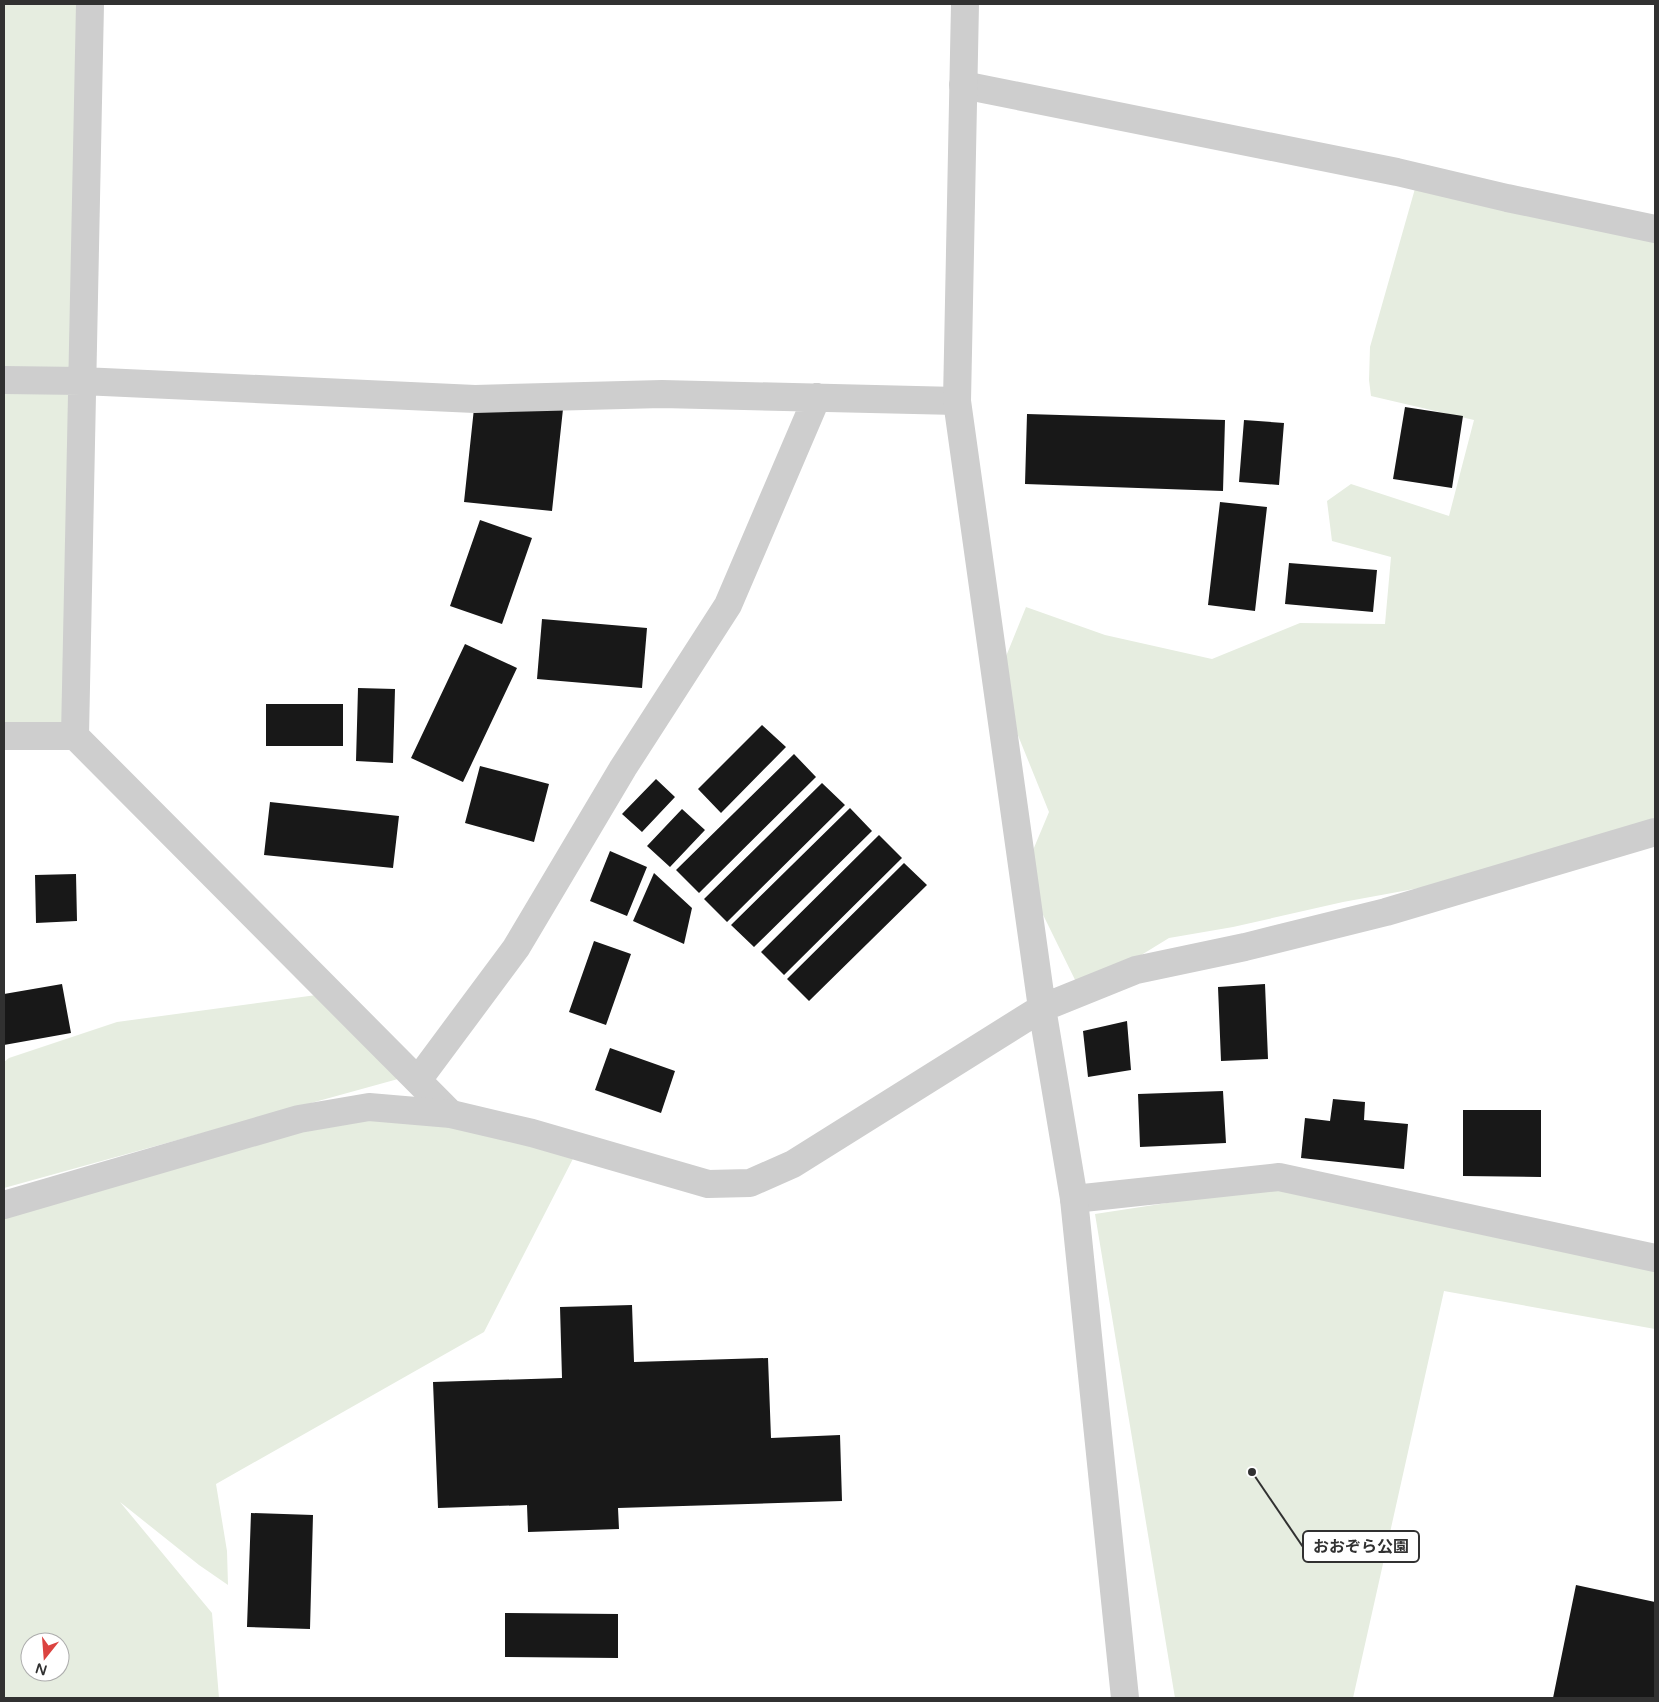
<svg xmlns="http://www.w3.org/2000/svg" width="1659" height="1702" viewBox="0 0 1659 1702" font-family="'Varela Round','Noto Sans JP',sans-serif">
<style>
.green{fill:#e6ede0;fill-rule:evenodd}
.building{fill:#181818}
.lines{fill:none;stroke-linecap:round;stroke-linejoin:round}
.minor{stroke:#cecece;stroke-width:28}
.tertiary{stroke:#cecece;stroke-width:28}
.leader{fill:none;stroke:#313131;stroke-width:2}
.callout-dot{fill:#313131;stroke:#fff;stroke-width:2}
.callout{fill:#fff;stroke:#313131;stroke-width:2}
.callout-label{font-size:16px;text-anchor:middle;font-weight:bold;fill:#313131}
</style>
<rect width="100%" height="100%" fill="#fff"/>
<path class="green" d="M4,4h86l-15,732 -71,-1z
M1422,164l233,60v608l-126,36 -186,34 -110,25 -64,11 -88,54 -58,-118 26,-62 -53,-131 30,-74 79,28 107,24 88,-36 85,1 6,-67 -59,-16 -5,-40 24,-17 98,32 25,-96 -103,-24 -2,-16 1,-33z
M331,993l67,86 -394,109v-126l5,-4 108,-36z
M352,1110l227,37 -95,185 -268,152 11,67 1,34 -29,-20 -79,-63 92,111 7,85h-215v-493zM30,1642h30v30h-30z
M1305,1182l350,80v67l-211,-38 -91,407h-178l-80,-484z"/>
<path class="building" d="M475,399l88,10 -11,102 -88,-9z
M1405,407l58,9 -11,72 -59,-9z
M1027,414l198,6 -2,71 -198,-7z
M1244,420l40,3 -5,62 -40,-3z
M1220,502l47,5 -12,104 -47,-6z
M480,520l52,18 -30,86 -52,-18z
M1289,563l88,7 -4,42 -88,-8z
M542,619l105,9 -5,60 -105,-9z
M465,644l52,24 -54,114 -52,-24z
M358,688l37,1 -2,74 -37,-2z
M266,704h77v42h-77z
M762,725l24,22 -65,66 -23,-24z
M794,754l22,23 -117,116 -23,-23z
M480,766l69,18 -15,58 -69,-19z
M656,779l19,18 -33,35 -20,-18z
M822,783l23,22 -118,117 -23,-23z
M270,802l129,14 -6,52 -129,-13z
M850,808l22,23 -118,116 -23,-22z
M682,809l23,21 -35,37 -23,-21z
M879,835l23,23 -118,117 -23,-23z
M610,851l37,16 -20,49 -37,-15z
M904,863l23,22 -118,116 -22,-22z
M654,873l38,35 -8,36 -51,-23z
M76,874l1,47 -41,2 -1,-48z
M594,941l37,13 -25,71 -37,-13z
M62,984l9,49 -67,12v-51z
M1265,984l3,75 -47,2 -3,-74z
M1127,1021l4,49 -43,7 -5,-46z
M610,1048l65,23 -14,42 -66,-23z
M1223,1091l3,52 -86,4 -2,-53z
M1333,1099l32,3 -1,18 44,4 -4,45 -103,-11 4,-40 25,3z
M1463,1110h78v67l-78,-1z
M632,1305l2,57 134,-4 3,80 69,-3 2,66 -224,7 1,21 -91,3 -1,-27 -89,3 -5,-126 129,-4 -2,-71z
M251,1513l62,2 -3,114 -63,-2z
M1576,1585l79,17v96h-102z
M505,1613l113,1v44l-113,-1z"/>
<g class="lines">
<path class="minor" d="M90,4l-15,732 376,378
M963,85l434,87 110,26 148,31
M4,380l78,1 393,18 187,-5 295,7
M4,736h71
M418,1080l98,-132 107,-180 105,-163 89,-208
M1074,1199l205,-22 376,81"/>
<path class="tertiary" d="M965,4l-8,397 85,607 32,191 51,499
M4,1205l295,-86 70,-12 82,7 81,19 176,51 42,-1 43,-19 249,-156 94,-38 109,-23 141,-35 269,-80"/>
</g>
<path class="leader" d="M1252 1472L1303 1547"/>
<circle class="callout-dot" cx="1252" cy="1472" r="5"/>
<rect class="callout" x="1303" y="1531" width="116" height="31" rx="5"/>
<g class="callout-label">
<text x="1361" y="1552">おおぞら公園</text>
</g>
<rect width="1659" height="1702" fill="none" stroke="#313131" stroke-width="10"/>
<g transform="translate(45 1657) rotate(197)"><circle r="24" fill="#ffffff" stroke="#adadad"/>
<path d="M0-4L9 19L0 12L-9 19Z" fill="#db4340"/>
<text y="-8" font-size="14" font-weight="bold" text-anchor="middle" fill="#313131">N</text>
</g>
</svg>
